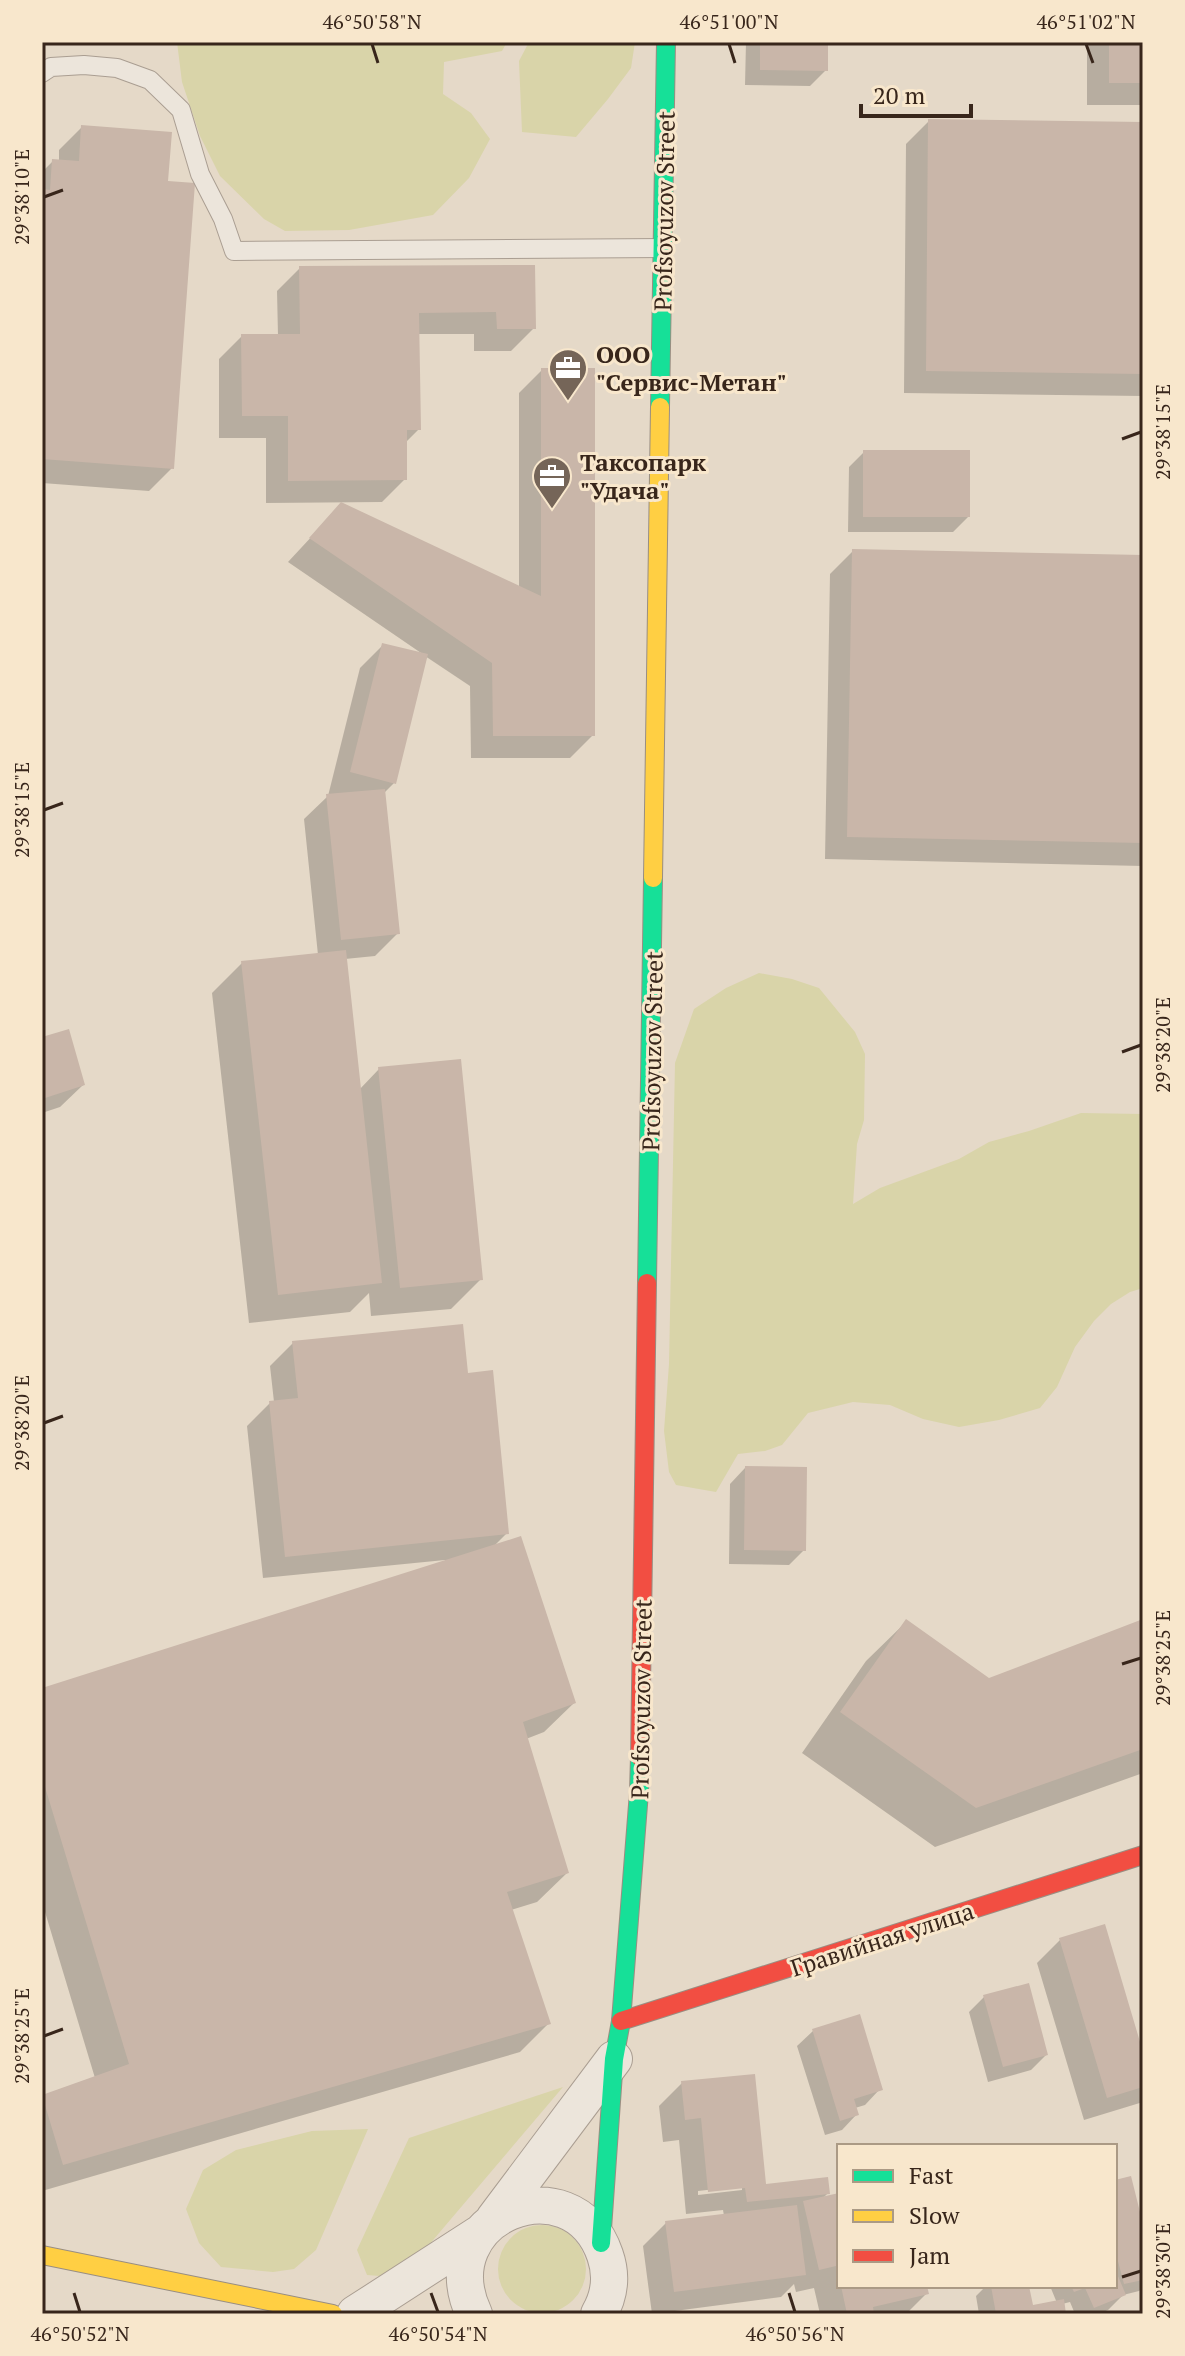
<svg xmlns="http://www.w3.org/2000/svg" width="1185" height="2356" viewBox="0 0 1185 2356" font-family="'PT Serif',serif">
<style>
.green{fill:#d9d4a9}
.shadow{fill:#0003;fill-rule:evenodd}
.building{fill:#c9b6a9}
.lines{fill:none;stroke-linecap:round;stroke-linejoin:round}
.lane-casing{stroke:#aa9e92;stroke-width:20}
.street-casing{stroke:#aa9e92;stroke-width:38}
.fast-casing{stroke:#998e82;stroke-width:20}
.slow-casing{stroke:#998e82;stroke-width:20}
.jam-casing{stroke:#998e82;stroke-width:20}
.lane{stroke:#ece5db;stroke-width:18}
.street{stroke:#ece5db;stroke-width:36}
.fast{stroke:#16e098;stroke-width:18}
.slow{stroke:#ffcf43;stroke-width:18}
.jam{stroke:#f24e42;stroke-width:18}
.ticks{fill:none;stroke:#38261b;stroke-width:3}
.labels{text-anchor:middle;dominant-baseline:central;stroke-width:6;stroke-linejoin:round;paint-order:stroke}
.street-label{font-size:24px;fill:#38261b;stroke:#f8e7cc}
.poi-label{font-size:24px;font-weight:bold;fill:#38261b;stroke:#f8e7cc;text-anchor:start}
.neatline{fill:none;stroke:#38261b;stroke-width:3}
.ticks-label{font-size:20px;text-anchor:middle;fill:#38261b}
</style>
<rect width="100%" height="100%" fill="#e5d9c8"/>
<path class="green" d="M177,42h330l-5,9 -58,11 -1,32 28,19 19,26 -21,39 -36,37 -84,15 -64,1 -21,-12 -44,-43 -20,-40 -18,-54z
M529,42h106l-4,26 -23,31 -32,38 -54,-5 -3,-71z
M759,973l33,6 27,9 36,44 10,22 -1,66 -7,24 -4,60 27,-16 79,-29 30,-17 40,-11 52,-18 62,1v174l-13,4 -19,12 -17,17 -19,26 -18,40 -17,21 -41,12 -40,7 -36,-8 -33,-14 -37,-3 -45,11 -26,32 -17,6 -27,3 -22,38 -40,-7 -7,-13 -5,-41 5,-67 6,-301 19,-54 32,-21z
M563,2087l-146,172 -25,18 -25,-2 -10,-25 52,-112z
M368,2129l-52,121 -22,19 -21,3 -52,-5 -22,-24 -13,-34 17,-39 33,-20 76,-19z
M498 2269a44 44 0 1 1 88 0a44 44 0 1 1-88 0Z"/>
<path class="shadow" d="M746,42h80v28l-16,16 -65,-1z
M1087,42h56v63h-56z
M929,121l214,3v272l-239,-3 2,-249z
M82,127l84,56 6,285 -23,23 -107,-8v-311l11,-11h6v-11z
M533,267l1,61 -23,23h-37v-17h-56l1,95 -14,14v36l-23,23 -116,1v-65h-47v-79l23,-23h36l-1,-45 23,-23z
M542,370l51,365 -23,23h-99l-1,-72 -45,-30 -31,127 -10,10 14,140 -23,23 -30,3 14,131 20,-21 102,210 -30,30 -80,7 -2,-23 -19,19 -101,11 -37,-330 30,-30 76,-8 -14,-136 24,-23 32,-128 23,-23 41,10 -136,-93 53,-57 178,83v-195z
M864,452l104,65 -15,15h-105l1,-65z
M853,551l290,6v309l-318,-7 5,-285z
M42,1039l41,46 -23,22 -18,6z
M293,1343l173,32 41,158 -13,13 80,157 -30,29 -18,7 41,134 -30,29 -26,8 38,113 -29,29 -478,139v-93l53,-20 -53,-176v-211l403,-129v-2l-182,18 -16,-152 23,-23 4,-1 -4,-36z
M745,1468l59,82 -15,15 -60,-1 1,-80z
M1143,1621v152l-208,74 -133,-94 64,-92 40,-39 83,58z
M1060,1940l83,114v48l-59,18 -47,-157z
M984,1997l62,58 -15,15 -43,12 -19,-70z
M813,2031l67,58 -15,16 -10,3 2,6 -15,16 -17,5 -28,-89z
M682,2083l83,103 63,7 -6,6 17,-4v91h86l1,8 -20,20h-86l-6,-26 -18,4 -2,-8 -13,13 -129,17 -9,-68 23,-23 58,-7 -1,-6 -37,4 -7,-74 -16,2 -4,-36zM742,2186v4l-44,5v-4z
M1115,2182l28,50v55l-4,4 -16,4 -15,15 -10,4h-23l-5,-12 -8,2 2,10h-85l-3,-18 10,-10h41l4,21 26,-4 -7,-17h65z"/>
<path class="building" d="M760,42h68v29l-68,-1z
M1109,42h34v41h-34z
M928,119l215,3v252l-217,-3z
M81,125l91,7 -4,49 27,2 -21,286 -132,-10v-270l8,1 2,-31 27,2z
M535,265l1,64h-39l-1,-17 -77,1 2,117h-14v50l-119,1v-65h-46l-1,-82h59l-1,-68z
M541,368h54v368h-102l-1,-73 -183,-125 32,-36 200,94z
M863,450h107v67h-107z
M852,549l291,6v288l-296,-6z
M382,643l46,11 -32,130 -46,-12z
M385,789l15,145 -59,6 -15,-146z
M346,950l36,333 -104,12 -37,-334z
M69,1029l16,56 -43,14v-62z
M461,1059l22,221 -83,8 -22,-221z
M463,1324l5,49 25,-3 16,164 -224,23 -16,-156 29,-3 -6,-57z
M745,1466l62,1 -1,84 -62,-1z
M521,1536l55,167 -53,19 46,151 -62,19 44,132 -488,141 -21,-70 87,-31 -87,-287v-89z
M906,1619l83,59 154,-59v130l-167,59 -136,-96z
M1105,1924l38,128v35l-36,11 -48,-160z
M1029,1983l19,72 -45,12 -20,-72z
M860,2014l23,76 -29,9 5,16 -19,6 -28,-92z
M755,2074l11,110 62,-7 2,17 -83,8 -2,-14 -37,4 -7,-74 -16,2 -4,-39z
M1131,2176l12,48v56l-19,4 -9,-34v-70z
M839,2193v81h-1l-2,-8 -17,4 -16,-69z
M797,2205l9,70 -132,17 -9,-71z
M1115,2269l11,26 -32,13 -9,-20 -11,4 -3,-6h44z
M841,2286h86l2,8 -56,13 1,7h-27z
M991,2286h38l4,19 31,-6 2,15h-70z"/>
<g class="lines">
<g class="lane-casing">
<path id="lane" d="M42,73l9,-6 33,-2 33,3 33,12 31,30 19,64 23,45 11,32 430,-3"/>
</g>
<g class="street-casing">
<path id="street" d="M494,2219l120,-160
M355,2314l124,-80
M474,2314c-46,-98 98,-155 131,-59 7,20 5,40 -6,59"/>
</g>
<g class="fast-casing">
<path id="fast" d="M660,407l6,-365
M647,1283l6,-405
M601,2243l13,-184 7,-38 18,-229 1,-35"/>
</g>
<g class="slow-casing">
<path id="slow" d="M653,878l7,-471
M42,2255l291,59"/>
</g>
<g class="jam-casing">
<path id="jam" d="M640,1757l7,-474
M621,2021l522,-166"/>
</g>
<use href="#lane" class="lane"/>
<use href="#street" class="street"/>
<use href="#fast" class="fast"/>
<use href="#slow" class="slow"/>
<use href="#jam" class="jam"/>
</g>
<path class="ticks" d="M372,44l6,19M729,44l6,19M1086,44l7,19M44,197l19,-7M1122,439l19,-7M44,810l19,-7M1122,1052l19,-7M44,1423l19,-7M1122,1664l19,-6M44,2036l19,-7M1122,2277l19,-6M74,2293l6,19M431,2293l7,19M789,2293l6,19"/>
<defs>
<g id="office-pin" transform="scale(2)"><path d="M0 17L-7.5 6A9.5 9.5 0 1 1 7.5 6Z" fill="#756558" stroke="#f8e7cc"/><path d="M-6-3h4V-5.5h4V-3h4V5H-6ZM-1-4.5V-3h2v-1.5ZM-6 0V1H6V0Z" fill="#fff"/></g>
</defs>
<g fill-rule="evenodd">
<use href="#office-pin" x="568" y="368"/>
<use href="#office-pin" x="552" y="476"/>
</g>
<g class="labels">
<g class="street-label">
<text transform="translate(664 211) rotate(-89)">Profsoyuzov Street</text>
<text transform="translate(652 1051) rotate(-89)">Profsoyuzov Street</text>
<text transform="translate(641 1699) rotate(-89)">Profsoyuzov Street</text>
<text transform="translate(882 1939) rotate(-18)">Гравийная улица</text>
</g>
<g class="poi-label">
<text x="596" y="354">ООО<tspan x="596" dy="28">"Сервис-Метан"</tspan></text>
<text x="580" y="462">Таксопарк<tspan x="580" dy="28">"Удача"</tspan></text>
</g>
</g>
<rect width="1185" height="2356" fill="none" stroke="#f8e7cc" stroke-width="88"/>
<rect x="837" y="2144" width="280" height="144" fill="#f8e7cc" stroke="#ab9a85" stroke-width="2"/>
<rect x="853" y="2170" width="40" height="12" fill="#16e098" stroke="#ab9a85" stroke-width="2"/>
<text x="909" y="2184" font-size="24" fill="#38261b">Fast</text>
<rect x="853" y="2210" width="40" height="12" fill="#ffcf43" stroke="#ab9a85" stroke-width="2"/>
<text x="909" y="2224" font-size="24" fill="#38261b">Slow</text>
<rect x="853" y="2250" width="40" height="12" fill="#f24e42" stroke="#ab9a85" stroke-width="2"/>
<text x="909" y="2264" font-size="24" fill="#38261b">Jam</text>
<path d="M861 104v12h110v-12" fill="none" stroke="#38261b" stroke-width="4"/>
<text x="873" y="104" font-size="24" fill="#38261b" stroke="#f8e7cc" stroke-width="6" paint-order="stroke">20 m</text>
<rect x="44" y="44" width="1097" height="2268" class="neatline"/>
<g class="ticks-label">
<text x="372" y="29">46°50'58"N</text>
<text x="729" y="29">46°51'00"N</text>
<text x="1086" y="29">46°51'02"N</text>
<text transform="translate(22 197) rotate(-90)" y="7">29°38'10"E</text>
<text transform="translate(1163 432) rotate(-90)" y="7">29°38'15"E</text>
<text transform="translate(22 810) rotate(-90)" y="7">29°38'15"E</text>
<text transform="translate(1163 1045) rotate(-90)" y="7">29°38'20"E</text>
<text transform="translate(22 1423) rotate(-90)" y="7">29°38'20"E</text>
<text transform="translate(1163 1658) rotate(-90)" y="7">29°38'25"E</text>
<text transform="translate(22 2036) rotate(-90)" y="7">29°38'25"E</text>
<text transform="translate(1163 2271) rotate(-90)" y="7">29°38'30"E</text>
<text x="80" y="2341">46°50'52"N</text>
<text x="438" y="2341">46°50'54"N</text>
<text x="795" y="2341">46°50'56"N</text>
</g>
</svg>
